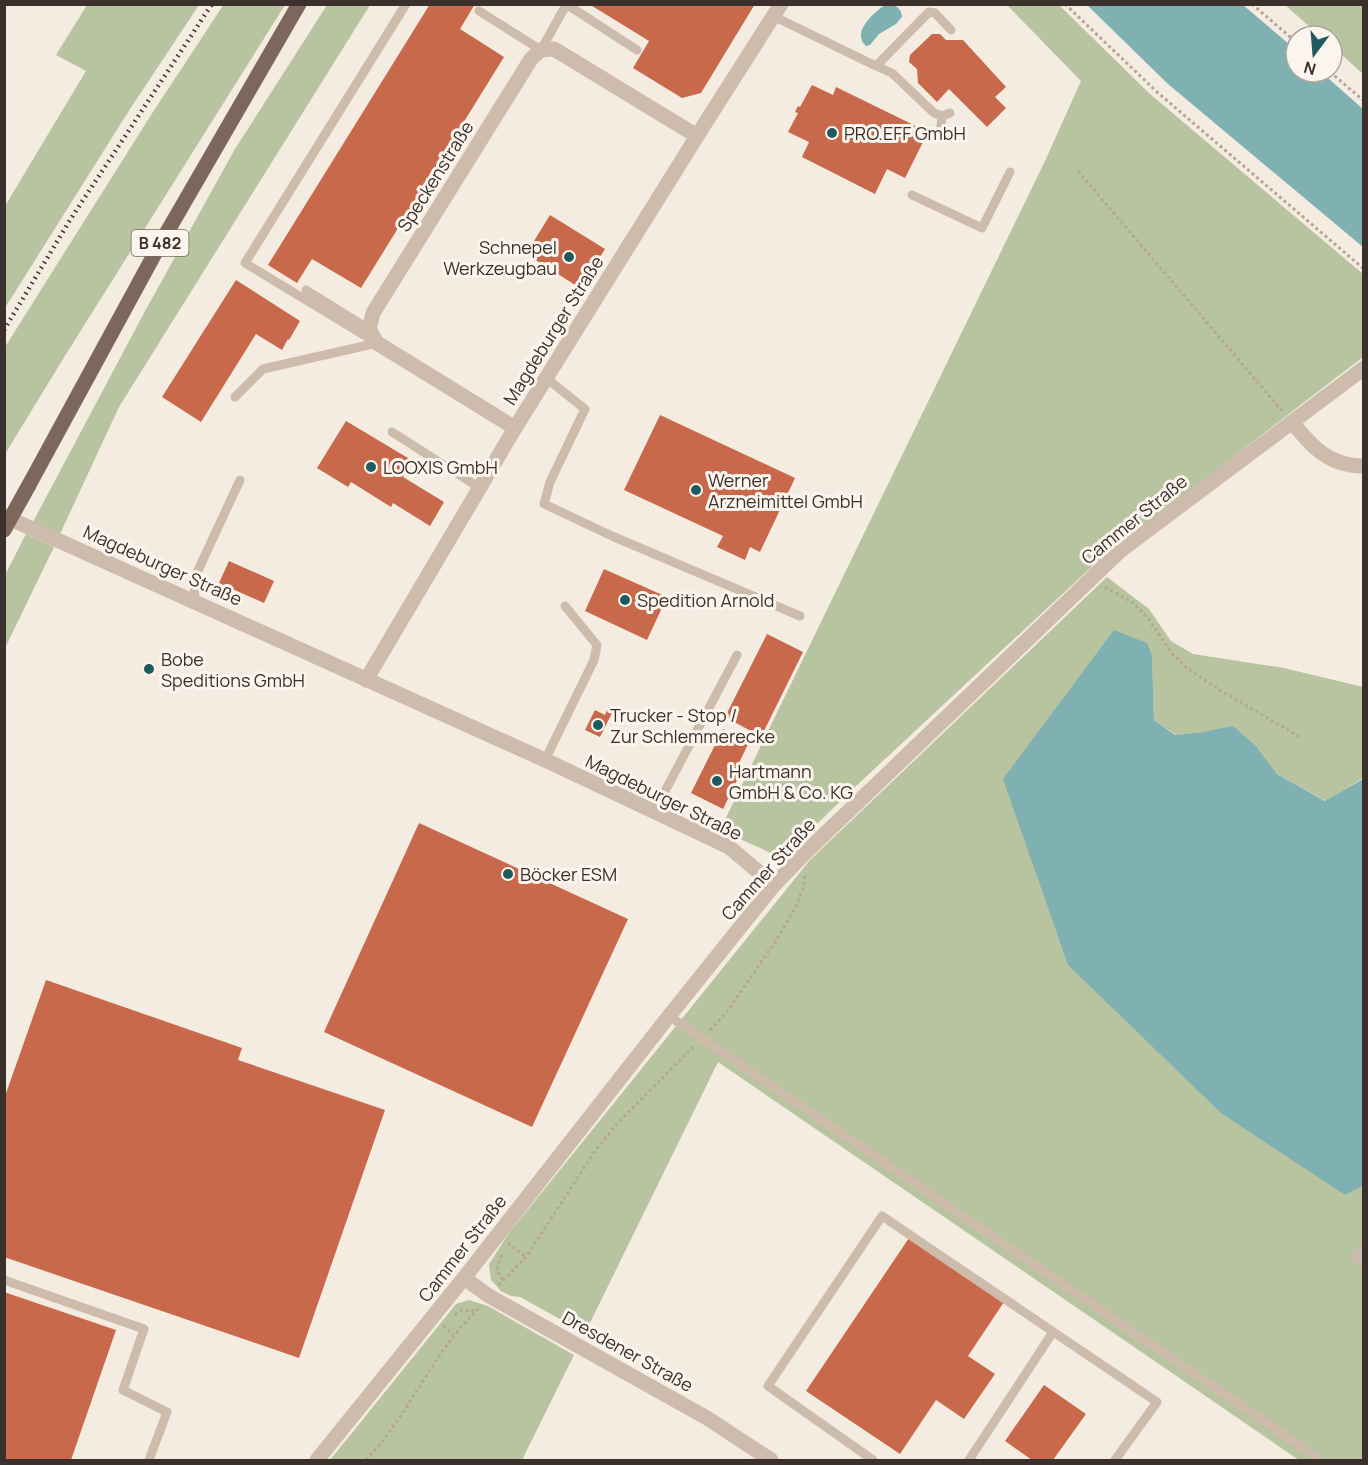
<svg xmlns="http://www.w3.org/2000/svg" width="1368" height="1465" viewBox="0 0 1368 1465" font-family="Manrope,sans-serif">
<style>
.green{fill:#b8c4a0}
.water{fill:#7fb0b2}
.building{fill:#c8694b}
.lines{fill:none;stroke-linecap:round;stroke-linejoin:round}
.path{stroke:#b9a596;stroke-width:3;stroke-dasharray:3 3;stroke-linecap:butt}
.service{stroke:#cdbbac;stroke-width:9}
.minor{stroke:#cdbbac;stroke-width:15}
.primary{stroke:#7d675c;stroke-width:15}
.rail{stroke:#3b302b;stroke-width:4.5;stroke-dasharray:1.5 4.5;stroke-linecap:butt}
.primary-bridge{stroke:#7d675c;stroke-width:15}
.poi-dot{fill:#1f5a5e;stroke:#fbf5ee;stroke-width:2}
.labels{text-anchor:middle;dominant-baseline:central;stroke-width:6;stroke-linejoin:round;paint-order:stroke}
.shield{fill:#fbf5ee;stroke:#756b66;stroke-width:1.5}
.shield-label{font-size:16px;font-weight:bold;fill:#3b302b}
.poi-label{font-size:18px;fill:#3b302b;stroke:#fbf5ee;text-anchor:start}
.street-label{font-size:18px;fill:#3b302b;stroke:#fbf5ee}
</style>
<rect width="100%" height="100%" fill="#f4ebe1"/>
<path class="green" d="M224,4l61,1 -222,354 -58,95v-107l146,-232z
M87,5h112l-69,104 -125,199v-102l81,-135 -30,-16z
M327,5h43l-251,402 -59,127 -27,-12 111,-209 91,-164z
M1007,5h52l91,89 213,180v83l-264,203 -243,226 -74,72 -62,-28 325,-669 36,-80z
M1285,5h78v69l-31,-28v-10h-12z
M26,534l28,13 -49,101v-73z
M1107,577l42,32 22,32 22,13 91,14 79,19v91l-37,23 -49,-27 -21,-28 -53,-14 -27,3 -22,-15 -2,-64 -38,-26 231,565 18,-10v275h-64l-581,-398 -133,271 -65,-36 -9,-1 -10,-5 -10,-11 -2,-16 20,-31 301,-373z
M469,1300l19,6 86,49 -52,105h-192l126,-156z"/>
<path class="water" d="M885,5c8,-1 17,2 17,12l-6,7 -17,10 -9,11 -4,1c-15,-13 7,-33 19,-41z
M1087,5h156l53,45v22h25l42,37v138l-195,-163z
M1114,630l33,13 5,13 2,64 21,15 28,-3 30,-6 23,20 21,28 48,27 38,-22 1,406 -19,10 -124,-82 -153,-148 -65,-186z"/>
<path class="building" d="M430,4h45l-15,25 44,28 -143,231 -49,-29 -15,24 -29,-18z
M589,4h166l-54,89 -19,5 -49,-30 16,-27z
M932,34h8l6,6h17l43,47 -11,10 11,11 -19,19 -38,-38 -12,13 -19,-19 -1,-14 -8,-7 1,-7z
M812,85l21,10 3,-8 92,45 -23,46 -18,-9 -12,25 -73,-37 7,-15 -21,-10 10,-19 -3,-1 3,-6 2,1z
M550,215l55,34 -25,39 -54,-34z
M236,280l64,41 -11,19 -1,-1 -6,11 -26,-16 -55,88 -39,-25z
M660,415l135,63 -35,74 -10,-5 -5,13 -28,-13 6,-11 -99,-46z
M346,421l67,40 -10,16 41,25 -14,24 -37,-23 -2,4 -40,-25 -3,5 -31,-19z
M229,561l45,20 -10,22 -45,-20z
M604,569l63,28 -20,43 -62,-29z
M767,634l36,18 -44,89 -13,-6 3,-5 -24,-13z
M595,710l10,5 2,-5 5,3 -12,24 -15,-7z
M723,729l26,13 -11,23 5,3 -20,41 -32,-16z
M419,823l209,96 -96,208 -208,-95z
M46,980l196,68 -4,12 147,50 -86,248 -295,-101v-158z
M909,1238l95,64 -36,54 27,18 -31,45 -28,-19 -36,54 -94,-63z
M4,1292l112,38 -45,130h-67z
M1044,1385l42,29 -33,46h-21l-27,-19z"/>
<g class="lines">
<path class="path" d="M1065,4l92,88 207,177
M1252,4l44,38
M1330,72l34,29
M1078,171l205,241
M1105,587l27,15 16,16 23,34 16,16 31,21 82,48
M710,1030l16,-17 49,-71 21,-35 8,-21 1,-10
M508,1243l18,14
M502,1255c-5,11 -7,15 1,25
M499,1285l27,-28 69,-106 21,-26 77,-78
M455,1315l7,-5 14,1
M443,1326l11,9
M366,1460l16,-18 20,-28 39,-61 19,-25 21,-22"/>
<path class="service" d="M566,4l71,46
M479,11l62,39 25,-45
M773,16l103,50 53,-54 6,1 16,17
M876,66l16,7 42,40 8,3 8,-3
M940,137l2,-21
M912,195l70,33 28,-56
M306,290l63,39
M372,340l-127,-77 161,-259
M546,378l39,31 -35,73 -6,22 68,32 188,80
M235,397l28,-28 114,-26
M392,432l88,56
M195,601l-1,-22 46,-99
M545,760l49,-100 3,-15 -32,-39
M654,812l83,-157
M669,1016l652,444
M1364,1250l-8,7 8,5
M4,1280l140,49 -21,61 44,22 -18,48
M873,1460l-105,-74 114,-170 275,186 -42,58
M970,1460h-1l84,-128"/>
<path class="minor" d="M1292,422c20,25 37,44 72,44
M515,428l-138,-85 -8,-14 4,-16 158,-254 10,-9 13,-1 143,87
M4,516l541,244 184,87 45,38
M366,680l149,-252 189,-303 77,-121
M464,1278l25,18 218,122 64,42
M317,1460l147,-182 205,-262 105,-131 33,-34 313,-300 244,-183"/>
<path class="primary" d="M29,485l130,-239 140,-242"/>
<path class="rail" d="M4,330l66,-110 142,-216"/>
<path class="primary-bridge" d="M4,530l25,-45"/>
</g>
<g class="poi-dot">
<circle cx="832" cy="133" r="6"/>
<circle cx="569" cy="257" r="6"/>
<circle cx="371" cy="467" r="6"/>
<circle cx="696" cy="490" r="6"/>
<circle cx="625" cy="600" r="6"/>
<circle cx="149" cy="669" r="6"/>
<circle cx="598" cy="725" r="6"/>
<circle cx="717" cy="781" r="6"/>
<circle cx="508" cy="874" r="6"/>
</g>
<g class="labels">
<rect class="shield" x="131.5" y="230" width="57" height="26" rx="4.5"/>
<g class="shield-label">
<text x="160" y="243">B 482</text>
</g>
<g class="poi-label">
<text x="844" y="133">PRO.EFF GmbH</text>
<text x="557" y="247" text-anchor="end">Schnepel<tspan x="557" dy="21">Werkzeugbau</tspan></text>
<text x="383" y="467">LOOXIS GmbH</text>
<text x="708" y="480">Werner<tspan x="708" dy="21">Arzneimittel GmbH</tspan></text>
<text x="637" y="600">Spedition Arnold</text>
<text x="161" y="659">Bobe<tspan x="161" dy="21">Speditions GmbH</tspan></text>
<text x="610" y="715">Trucker - Stop /<tspan x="610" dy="21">Zur Schlemmerecke</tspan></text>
<text x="729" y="771">Hartmann<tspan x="729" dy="21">GmbH &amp; Co. KG</tspan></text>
<text x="520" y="874">Böcker ESM</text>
</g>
<g class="street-label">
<text transform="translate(435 176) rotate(-58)">Speckenstraße</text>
<text transform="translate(553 330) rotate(-58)">Magdeburger Straße</text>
<text transform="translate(1134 519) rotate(-39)">Cammer Straße</text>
<text transform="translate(163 565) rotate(24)">Magdeburger Straße</text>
<text transform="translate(664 797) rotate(26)">Magdeburger Straße</text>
<text transform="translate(768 869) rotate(-48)">Cammer Straße</text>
<text transform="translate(462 1248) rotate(-52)">Cammer Straße</text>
<text transform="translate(628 1351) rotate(29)">Dresdener Straße</text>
</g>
</g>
<rect width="1368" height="1465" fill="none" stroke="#3b302b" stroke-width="12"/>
<g transform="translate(1314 54) rotate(196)"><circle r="28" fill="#fbf5ee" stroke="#aea6a0" stroke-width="1.5"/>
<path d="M0-4.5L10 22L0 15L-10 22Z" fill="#1f5a5e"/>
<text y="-9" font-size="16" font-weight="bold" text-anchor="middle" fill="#3b302b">N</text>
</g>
</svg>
